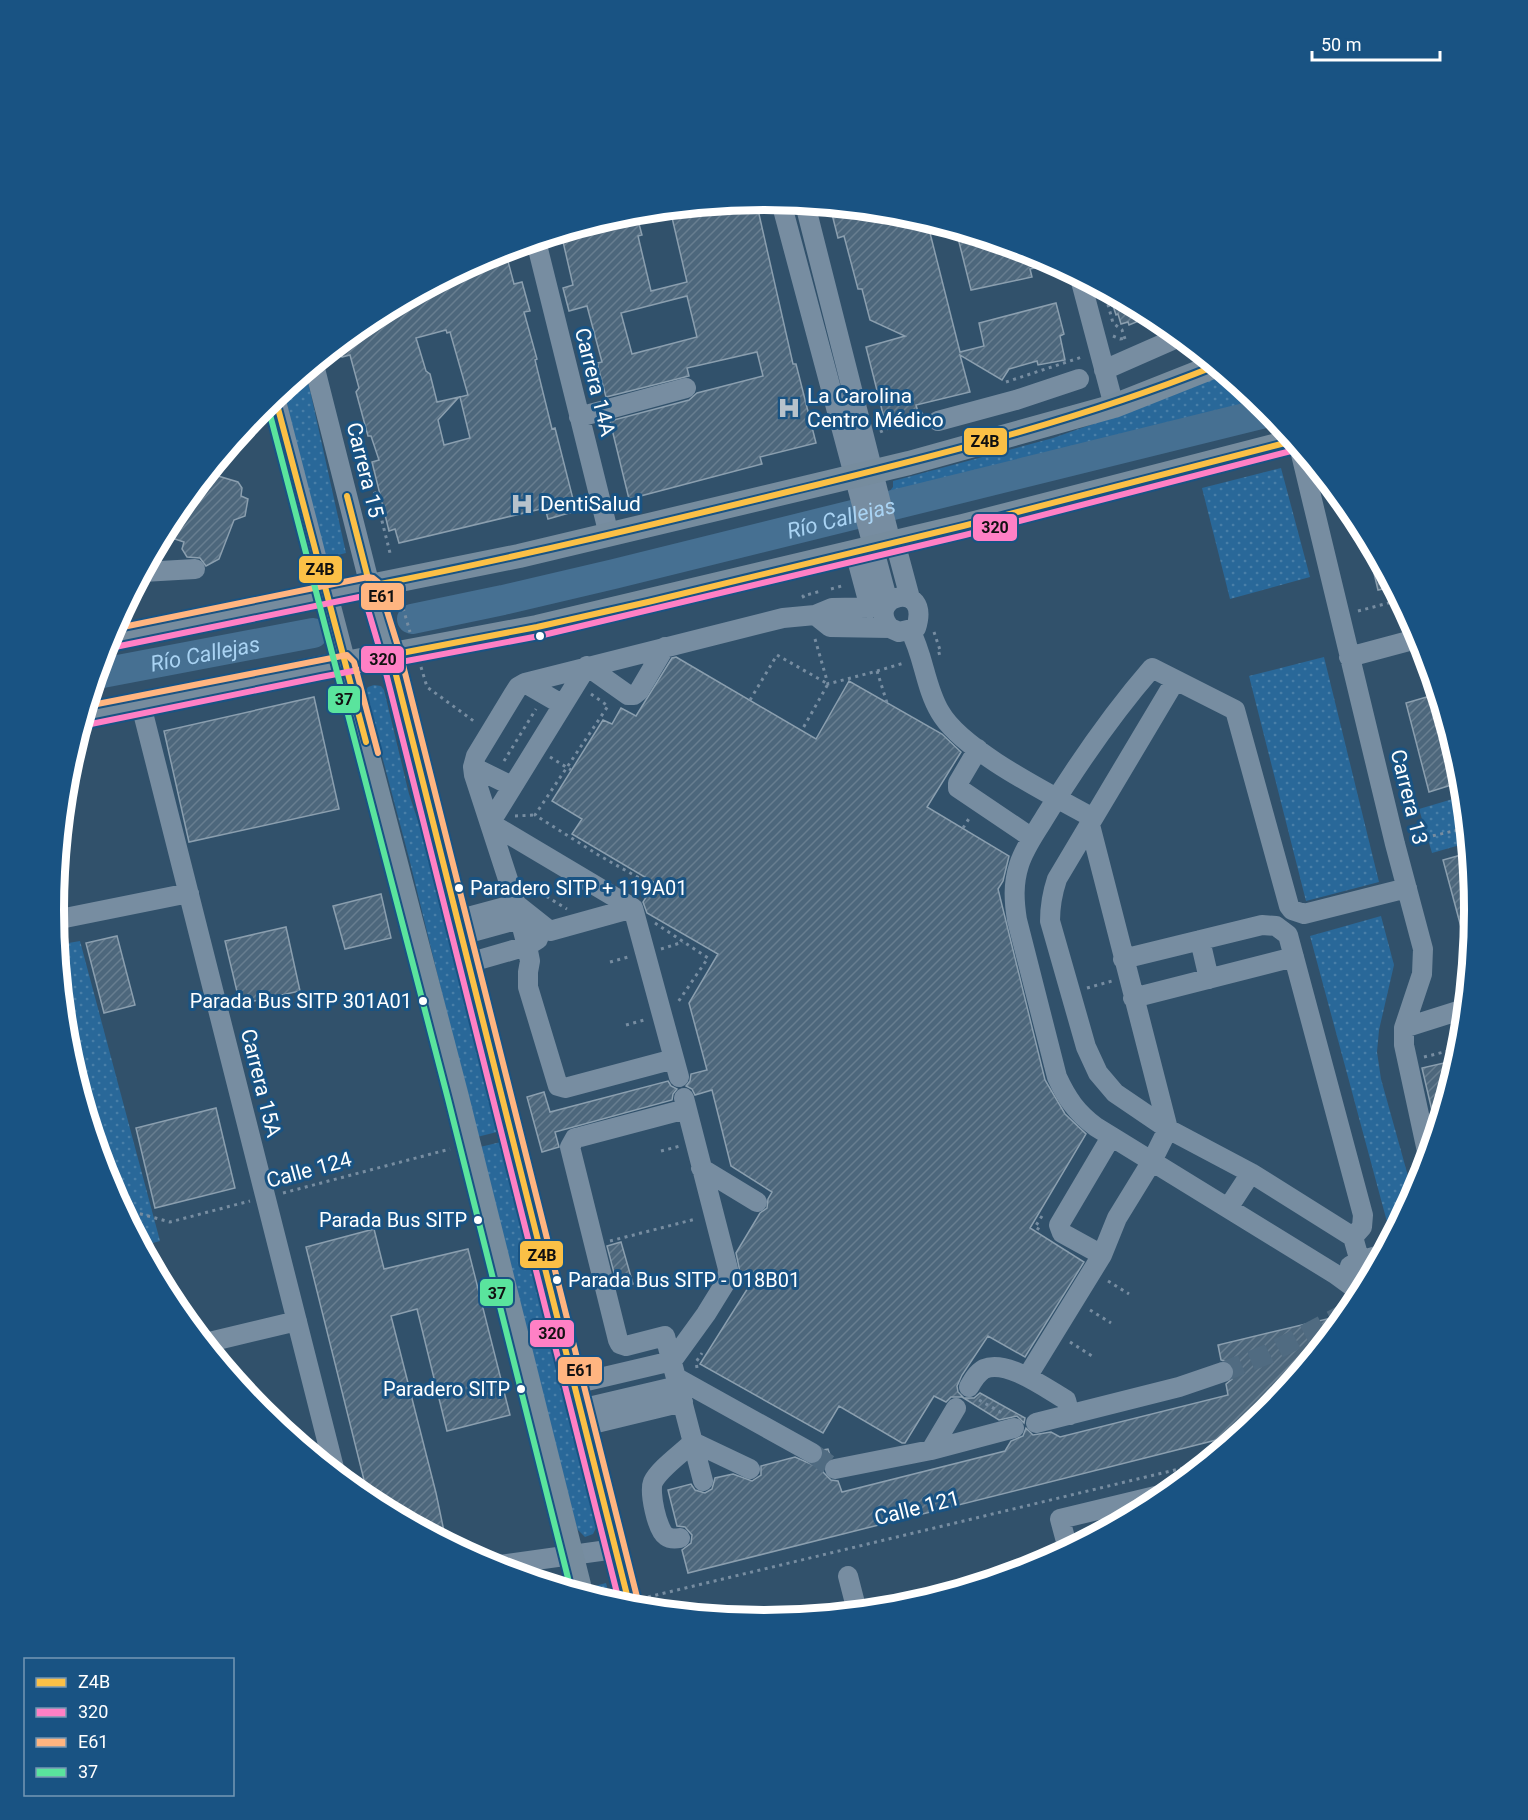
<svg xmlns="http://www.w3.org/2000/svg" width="1528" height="1820" viewBox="0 0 1528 1820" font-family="Roboto,sans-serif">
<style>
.green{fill:url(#green-dots)}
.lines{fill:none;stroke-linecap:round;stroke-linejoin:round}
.river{stroke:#467092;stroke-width:30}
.building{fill:url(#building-hatch);stroke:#8b9faf;stroke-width:1.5;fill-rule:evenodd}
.minor-tunnel{stroke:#506b81;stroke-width:20;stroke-dasharray:20 10;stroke-linecap:butt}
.path{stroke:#778da1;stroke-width:3;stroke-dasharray:3 4.5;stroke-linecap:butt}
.minor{stroke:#778da1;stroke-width:20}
.major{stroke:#768c9e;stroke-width:24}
.bus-1-casing{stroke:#195383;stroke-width:10}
.bus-2-casing{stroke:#195383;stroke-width:10}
.bus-3-casing{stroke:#195383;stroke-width:10}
.bus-4-casing{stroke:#195383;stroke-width:10}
.bus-1{stroke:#fbc046;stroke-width:6}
.bus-2{stroke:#ff80c5;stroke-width:6}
.bus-3{stroke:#ffb580;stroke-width:6}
.bus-4{stroke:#5ae49d;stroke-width:6}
.bus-dot{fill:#fff;stroke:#195383;stroke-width:2}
.labels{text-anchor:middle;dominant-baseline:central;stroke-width:6;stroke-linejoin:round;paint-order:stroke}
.bus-label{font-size:20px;fill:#fff;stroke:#195383;text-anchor:end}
.street-label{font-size:21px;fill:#fff;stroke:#195383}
.poi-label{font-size:21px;fill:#fff;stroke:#195383;text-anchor:start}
.water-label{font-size:22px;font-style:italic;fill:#a9d3f3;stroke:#195383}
.rim{fill:none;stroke:#fff;stroke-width:8}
.line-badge{stroke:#195383;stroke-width:2}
.pale-badge-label{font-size:16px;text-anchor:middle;font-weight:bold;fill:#111}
</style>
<defs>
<pattern id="green-dots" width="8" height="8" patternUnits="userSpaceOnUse" patternTransform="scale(1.5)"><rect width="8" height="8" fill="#296899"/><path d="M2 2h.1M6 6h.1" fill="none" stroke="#497fa8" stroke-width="1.8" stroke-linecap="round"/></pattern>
<pattern id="building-hatch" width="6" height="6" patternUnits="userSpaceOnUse" patternTransform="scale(1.5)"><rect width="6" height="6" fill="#4d677c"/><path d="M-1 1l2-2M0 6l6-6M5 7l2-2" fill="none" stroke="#687e90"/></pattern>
</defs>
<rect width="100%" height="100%" fill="#31516b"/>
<path class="green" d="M306,372l40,181 -25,6 -37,-169z
M1224,374l33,27 -368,91 4,-5v-6l160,-43 80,-28z
M1281,468l29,109 -80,22 -28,-111z
M1324,657l55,225 -73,19 -57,-225z
M374,685l7,1 3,4 25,104 26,78 62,260 -20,5 -68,-279 -44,-166 3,-5z
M1463,796l4,47 -35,10 -13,-44z
M1381,916l13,49 -15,65 -2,22 4,27 32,115 -20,39h-3l-80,-297z
M80,941l80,300 -18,5 -34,-65 -40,-133 -11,-103z
M501,1142l77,301 19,83 -4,8 -8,3 -8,-8 -97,-382z
M606,1583l5,19 -18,-5 -2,-10z"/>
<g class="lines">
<g class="river">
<path id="s1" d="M412,619l91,-19 111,-26 655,-162"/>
<path id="s2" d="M97,674l216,-41"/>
</g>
</g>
<path class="building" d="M756,201l37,163h3l20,79 -56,14 2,7 -133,35 -19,-78 79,-21 8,-7 66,-17 -6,-24 -70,16 2,8 -83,21 -9,-34 5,-1 -15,-56 -18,5 -6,-23 10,-3 -12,-52 65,-19 10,-1 6,22 -4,1 13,55 36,-9 -17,-73zM687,296l10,41 -65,17 -11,-41z
M830,206l29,3 1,7 18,-5 25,3 24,7 33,131 24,-6 -5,-23 77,-20 8,31 -4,2 5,24 -27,5 -1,-4 -28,8 -7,11 -42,-25 10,37 -54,13 2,7 -27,12 -7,-6 -18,-71 39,-11 -35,-16 -8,-31h-4l-14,-53 -6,2z
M956,230l80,24 5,3 2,9 -13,3 2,8 -61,13z
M505,250l9,34 8,-2 8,29 -6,1 13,47 -2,1 17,69 3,-1 21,83 -28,8 -3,-11 -146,35 -4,-14 -6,2 -17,-69 7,-2 -8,-24h-3l-12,-44 3,-4 -9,-33 -8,2 -3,-12 31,-26 123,-65zM446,330l1,3 3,-1 18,63 -8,2 10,41 -26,7 -6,-25 21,-23 -22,5 -7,-28 -4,-3 -10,-33z
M1109,293l14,7 28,16 -22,9 -1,-3 -7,2 -3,-10 -2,1z
M208,473l30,9 4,6 -1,8 7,3 -3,17 -11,4 -15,39 -13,7 -6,-8 -13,-1 -5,-8 2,-7 -21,-7 11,-20z
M1373,551l15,28 4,8 -14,3 -9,-38z
M676,657l140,82 33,-58 93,53 19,18 -34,55 82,49 -6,25 -5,8 47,191 20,34 21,20 -56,94 54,34 -59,95 -37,-21 -26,39 -5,11 1,6 6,6h10l6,-5 45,25 -1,5 -7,-7 -18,4 -37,-23h-11l-5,5 -12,-6 -29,47h-3l-63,-37 -16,27 -123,-69 53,-84 -13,-8 -4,-19 24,-40 7,-5 1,-9 4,-7 -41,-26 -19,-76 -17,5 -3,-6 -6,-3 4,-5 1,-7 16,-4 -18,-67 29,-49 -71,-41 -4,-11 12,-19 -83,-49 10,-15 -30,-18 51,-81 9,4 9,-16 15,8 36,-58z
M1437,694l23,78 1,10 -32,10 -23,-89z
M314,697l25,112 -150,33 -25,-111z
M1468,853l6,57 -5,47 -26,-97z
M381,894l10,44 -46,11 -12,-43z
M286,927l14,64 -60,13 -15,-63z
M117,936l18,69 -31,8 -18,-70z
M1457,1060l-12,39 -9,29 -14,-60z
M668,1081l3,5 6,3 -4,5 -1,6 -117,32 4,15 -17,5 -15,-55 17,-5 6,20z
M216,1108l19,80 -80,20 -19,-80z
M374,1229l10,40 84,-20 42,166 -63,16 -30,-122 -26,7 45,177 10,48 -77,-41 -63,-253z
M621,1242l12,42 -15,4 -11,-42z
M1331,1318l6,8 -71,86 -26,22 -552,139 -6,-23 9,-7 1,-8 -7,-8 -8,-1 -9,-36 23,-6 4,6 10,3 7,-4 3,-11 18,-4 19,7 9,-6v-9l34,-9 18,8 9,-6 1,-9 5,-1 3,9 -7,7 -1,7 8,8 7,1 4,11 163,-41 6,-10 12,-5 3,-8 7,7 18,-3 9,5 168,-42 -2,-11 6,-5 2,-10 -4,-6 -9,-3 -3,-15z"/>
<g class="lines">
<path class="minor-tunnel" d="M1223,1372l45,-18 74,-39
M812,1453l23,16"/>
<path class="path" d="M1111,300l-4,1 6,22 9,7 3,9
M1149,317l4,12
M1113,336l7,3 7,-1
M1006,382l76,-25
M1223,383l38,25
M880,432l43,-19
M358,464l10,1 22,88
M831,589l14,-4
M804,598l-1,-2 18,-5
M401,601l9,31
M1358,611l42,-11
M934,632l7,21 -4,1
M815,639l13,45 49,-13 10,32
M421,667l6,20 48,35
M877,671l27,-8
M591,694l17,12 -73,109 65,41 48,27 1,4 -5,8
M750,700l27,-45 51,29 -26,46
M550,757l21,13
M504,761l32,-52
M515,816l20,-1
M963,828l7,-11
M1411,841l55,-13
M533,894l6,-2 28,17
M655,923l53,35 -30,44
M661,949l22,-7
M610,962l18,-5
M1087,988l25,-7
M626,1025l18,-5
M1424,1057l36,-9
M661,1151l19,-5
M283,1193l167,-44
M120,1204l10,7 40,11 80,-21
M1042,1216l-7,11 7,4
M610,1241l86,-22
M1108,1281l21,13
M1090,1310l21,13
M1070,1342l22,14
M697,1368l-1,-6 6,-9
M979,1400l23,13
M648,1597l556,-134"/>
<path class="minor" d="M781,202l107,400
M805,204l86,339
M536,241l73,294
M1080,278l34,128
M314,365l56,221
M1104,370l75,-33
M275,397l51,198
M579,417l107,-29
M938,421l78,-21 63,-21
M1300,450l95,394 28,105 -1,25 -18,54v17l24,111
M895,542l15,56
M855,552l15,56
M143,572l52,-3
M815,615l15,12 60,1 9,4 17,-4c16,-50 -53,-32 -26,0
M910,630c14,26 15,57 30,82 22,39 112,83 153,106
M1349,657l71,-19
M587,666l41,29h6l5,-4 26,-44
M1175,681l-118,198c-5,15 -7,27 -7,42l36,126 12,26 17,20 53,36 83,44 102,64 13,46
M525,683l38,22
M141,705l194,767
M978,749l-20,34v5l74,50
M473,767l39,19
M490,823l143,85 46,169
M490,823l97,-157
M516,904l34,27 83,-23
M55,920l134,-27
M457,920l59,-16
M461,935l59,-16 10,4
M1200,940l9,39
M1123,959l139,-34 14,1 12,9 75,280 -1,12 -9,10
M468,963l59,-17 11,-7
M1133,998l161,-41
M1404,1028l60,-19
M674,1059l-109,29 -7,-2 -30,-99v-15l2,-11 -3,-15 -11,-42 -42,-129 -1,-8 3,-11 37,-61 5,-8 7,-4 258,-65 32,-3 17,-7 53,-1
M686,1109l-106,28 -5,1 -5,9 48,193 2,4 6,2 39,-10 38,145
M701,1168l56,34
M1228,1208l23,-35
M1102,1255l-40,-22 -3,-8 52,-88
M1350,1266l9,-5 22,-6
M1361,1293l-26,-19 -239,-147c-19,-14 -29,-28 -39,-50l-40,-157c-3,-19 -4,-36 2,-55 5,-17 17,-33 26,-48 32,-52 67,-103 107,-149l83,42 54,196 3,4 12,4 103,-26
M1342,1315l6,-3
M205,1343l92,-22
M1027,1377l75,-122 15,-37 35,-57 16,-32 -78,-304
M677,1378l135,75
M574,1384l98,-23 34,-47 21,-34 1,-11 -44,-171
M969,1387c4,-7 8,-14 15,-18 23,-10 63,20 82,31l4,15
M580,1409l98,-23
M1036,1423l143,-36 44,-15
M584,1426l99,-24
M931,1450l25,-42
M835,1469l96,-19 83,-22
M680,1538c-5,1 -10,1 -14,-2 -9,-6 -17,-44 -13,-54 6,-13 29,-29 40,-40l57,27
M1068,1549l-8,-30 108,-26
M492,1566l123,-17
M848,1576l9,35"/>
<path class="major" d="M370,586l21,69 239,952
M326,595l131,502 124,496
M108,639l411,-83 390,-93 205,-57 101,-40
M84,716l235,-48 218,-41 426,-101 330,-85"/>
<g class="bus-1-casing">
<path id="bus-1" d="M275,397l91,345
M347,496l23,90c150,-29 298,-65 446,-101 135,-33 269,-67 399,-119
M630,1607l-239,-952 146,-28 111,-25 315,-76 330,-85"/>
</g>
<g class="bus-2-casing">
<path id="bus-2" d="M110,648l254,-52 18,61 238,948
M86,725l235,-48 218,-41 426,-101 330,-85"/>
</g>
<g class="bus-3-casing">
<path id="bus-3" d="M113,629l255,-52 5,1 5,4 22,71 239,952
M87,706l260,-51 7,7 24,91"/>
</g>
<g class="bus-4-casing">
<path id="bus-4" d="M267,403l181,696 123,491"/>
</g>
<use href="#bus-1" class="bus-1"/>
<use href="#bus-2" class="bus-2"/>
<use href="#bus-3" class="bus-3"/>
<use href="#bus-4" class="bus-4"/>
</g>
<defs>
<g id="hospital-bare" transform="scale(1.8)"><path d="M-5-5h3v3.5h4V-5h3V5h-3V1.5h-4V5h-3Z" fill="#b7c2cb" stroke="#195383" stroke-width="2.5" paint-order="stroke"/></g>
</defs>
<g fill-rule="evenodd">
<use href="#hospital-bare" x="789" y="408"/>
<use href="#hospital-bare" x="522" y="504"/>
</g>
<g class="bus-dot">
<circle cx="540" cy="636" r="5"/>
<circle cx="459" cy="888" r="5"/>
<circle cx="423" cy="1001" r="5"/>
<circle cx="478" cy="1220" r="5"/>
<circle cx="557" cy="1280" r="5"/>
<circle cx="521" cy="1389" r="5"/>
</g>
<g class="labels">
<g class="bus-label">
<text x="470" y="888" text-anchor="start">Paradero SITP + 119A01</text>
<text x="412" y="1001">Parada Bus SITP 301A01</text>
<text x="467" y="1220">Parada Bus SITP</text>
<text x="568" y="1280" text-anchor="start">Parada Bus SITP - 018B01</text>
<text x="510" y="1389">Paradero SITP</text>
</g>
<g class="street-label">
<text transform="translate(595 382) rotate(76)">Carrera 14A</text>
<text transform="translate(365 470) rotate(76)">Carrera 15</text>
<text transform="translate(1409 797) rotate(76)">Carrera 13</text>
<text transform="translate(261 1083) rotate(76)">Carrera 15A</text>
<text transform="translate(309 1170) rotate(-15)">Calle 124</text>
<text transform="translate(917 1508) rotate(-14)">Calle 121</text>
</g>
<g class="poi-label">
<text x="807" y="396">La Carolina<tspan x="807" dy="24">Centro Médico</tspan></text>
<text x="540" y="504">DentiSalud</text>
</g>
<g class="water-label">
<text stroke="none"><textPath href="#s1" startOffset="441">Río Callejas</textPath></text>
<text stroke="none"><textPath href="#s2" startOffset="110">Río Callejas</textPath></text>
</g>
</g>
<path d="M0 0H1528V1820H0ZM64 910a700 700 0 1 1 1400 0a700 700 0 1 1-1400 0Z" fill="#195383" fill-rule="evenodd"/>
<path class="rim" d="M64 910a700 700 0 1 1 1400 0a700 700 0 1 1-1400 0Z"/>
<g class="line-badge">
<rect x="963" y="427" width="45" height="29" rx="6" fill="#fbc046"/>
<rect x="972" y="513" width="46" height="29" rx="6" fill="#ff80c5"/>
<rect x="298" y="555" width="45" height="29" rx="6" fill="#fbc046"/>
<rect x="360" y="582" width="45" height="29" rx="6" fill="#ffb580"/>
<rect x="360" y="645" width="45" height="29" rx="6" fill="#ff80c5"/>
<rect x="327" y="685" width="34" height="29" rx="6" fill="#5ae49d"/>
<rect x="519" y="1240" width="45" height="29" rx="6" fill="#fbc046"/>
<rect x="479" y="1278" width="35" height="29" rx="6" fill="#5ae49d"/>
<rect x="529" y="1319" width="46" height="29" rx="6" fill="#ff80c5"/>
<rect x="557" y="1356" width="46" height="29" rx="6" fill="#ffb580"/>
</g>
<g class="pale-badge-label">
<text x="985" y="447">Z4B</text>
<text x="995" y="533">320</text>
<text x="320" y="575">Z4B</text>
<text x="382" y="602">E61</text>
<text x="383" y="665">320</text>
<text x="344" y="705">37</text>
<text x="542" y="1261">Z4B</text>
<text x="497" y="1299">37</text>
<text x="552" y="1339">320</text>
<text x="580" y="1376">E61</text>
</g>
<rect x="24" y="1658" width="210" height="138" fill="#195383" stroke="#7598b5" stroke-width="1.5"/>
<rect x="36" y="1678" width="30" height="9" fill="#fbc046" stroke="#7598b5" stroke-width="1.5"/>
<text x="78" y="1688" font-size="18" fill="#ffffff">Z4B</text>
<rect x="36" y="1708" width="30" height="9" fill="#ff80c5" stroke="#7598b5" stroke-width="1.5"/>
<text x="78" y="1718" font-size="18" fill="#ffffff">320</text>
<rect x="36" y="1738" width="30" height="9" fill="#ffb580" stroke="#7598b5" stroke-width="1.5"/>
<text x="78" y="1748" font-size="18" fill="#ffffff">E61</text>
<rect x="36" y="1768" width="30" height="9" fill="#5ae49d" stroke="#7598b5" stroke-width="1.5"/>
<text x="78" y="1778" font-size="18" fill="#ffffff">37</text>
<path d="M1312 51v9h128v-9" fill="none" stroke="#ffffff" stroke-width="3"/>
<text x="1321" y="51" font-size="18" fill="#ffffff" stroke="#195383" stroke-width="4.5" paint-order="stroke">50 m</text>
</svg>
